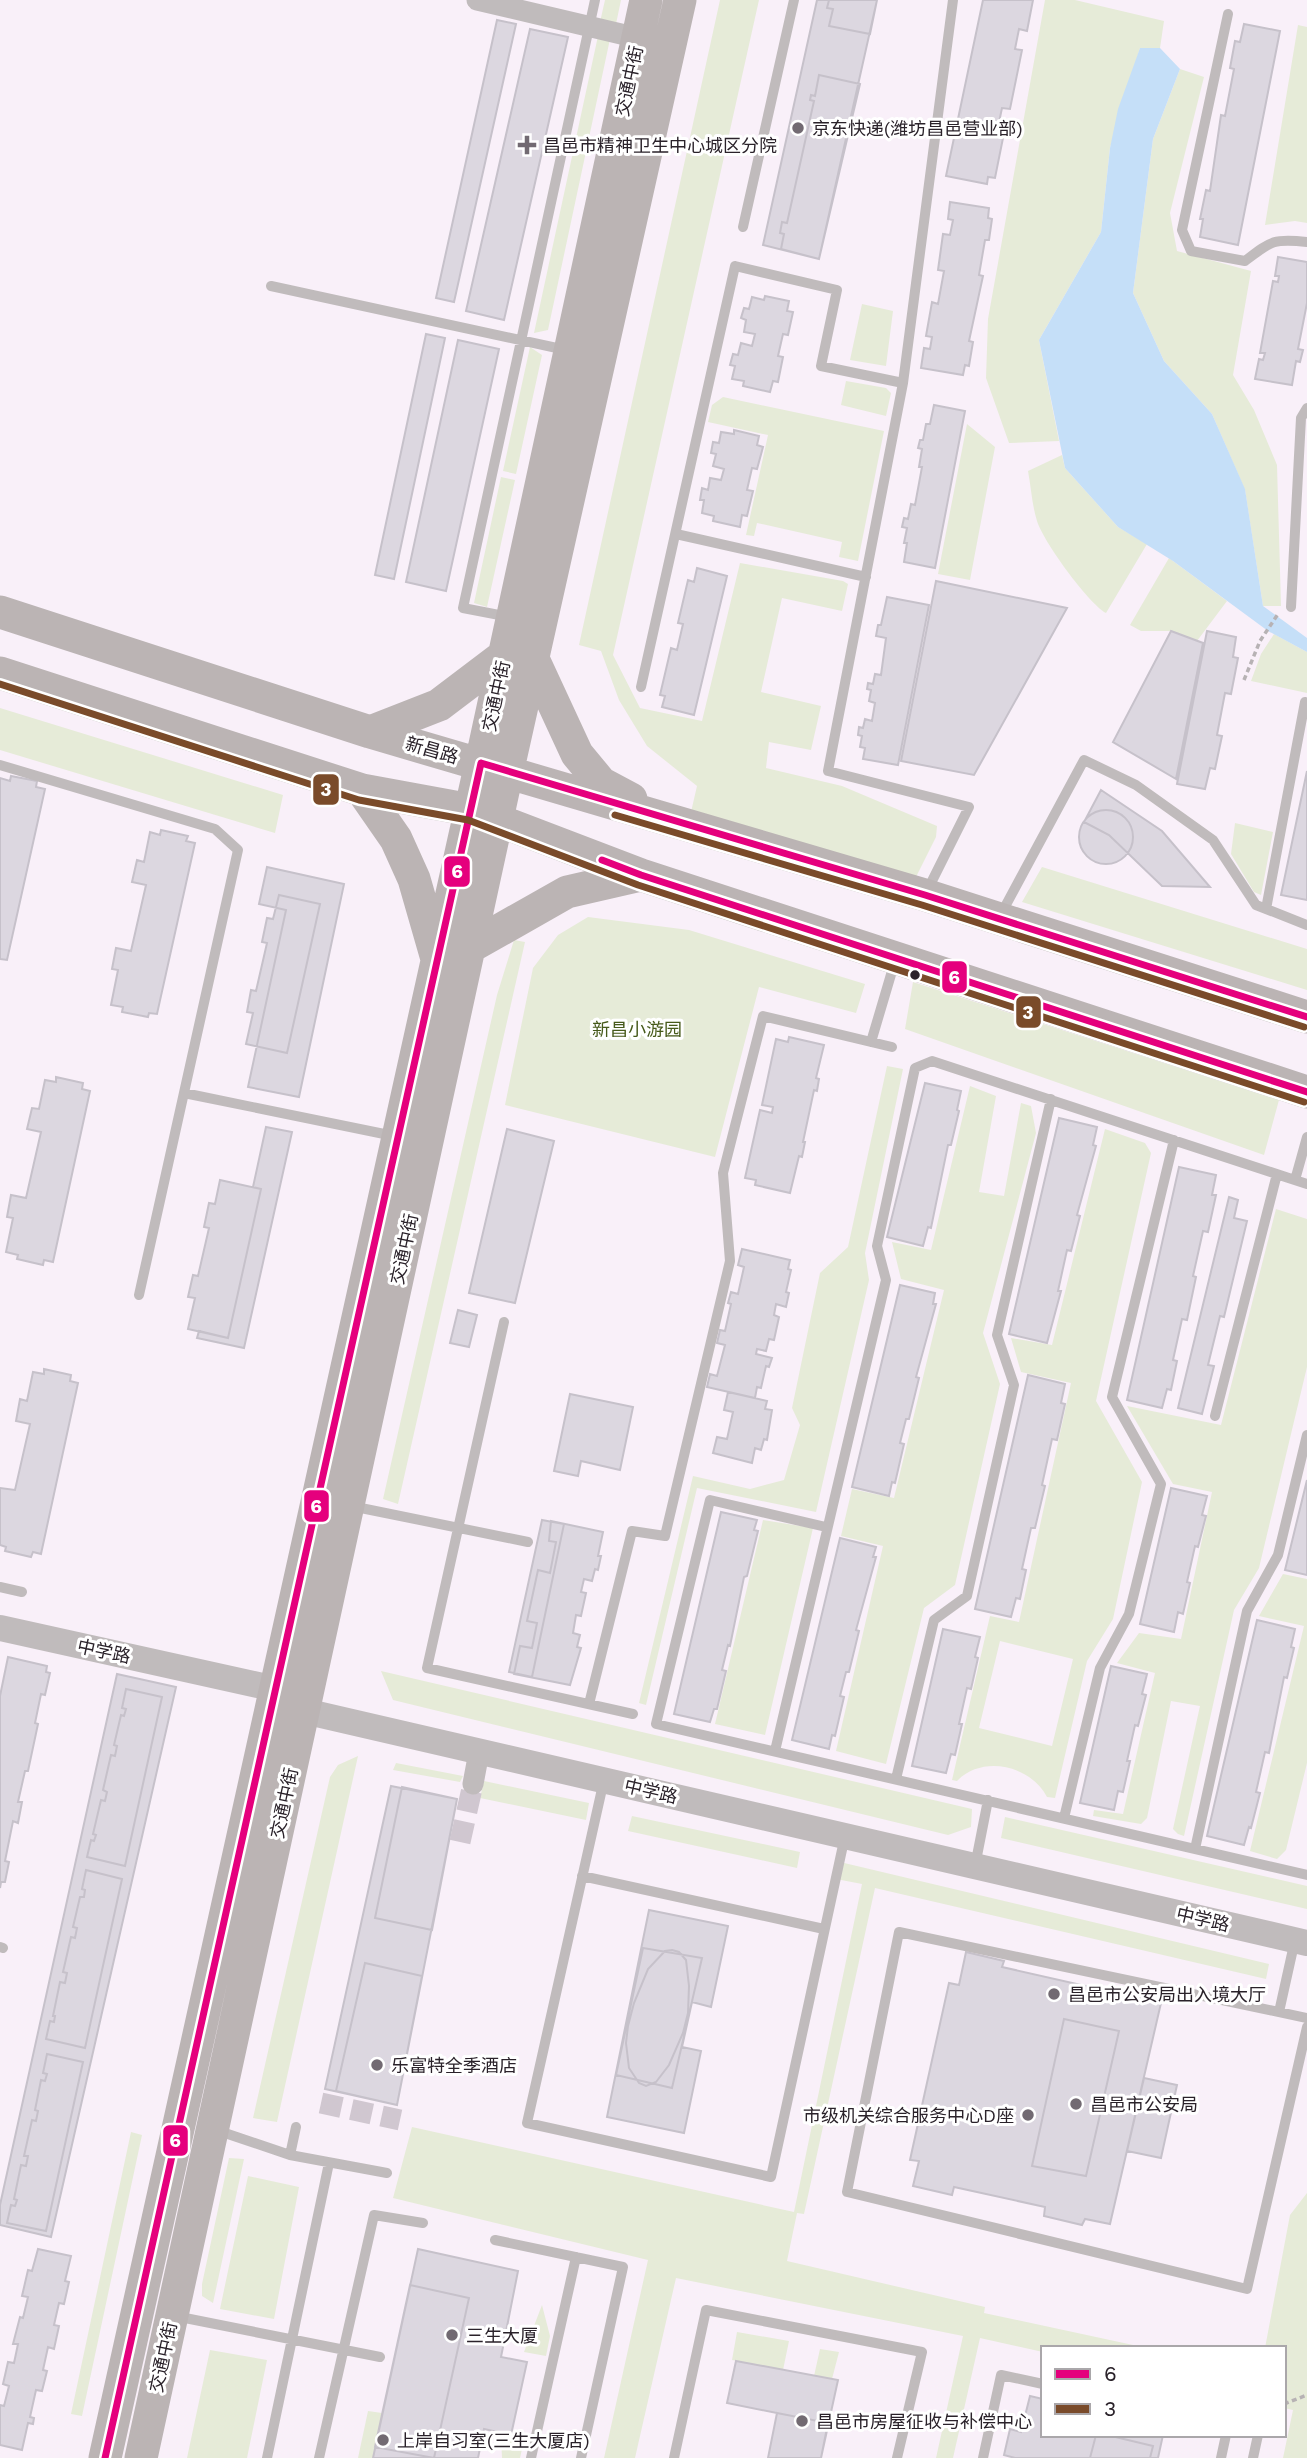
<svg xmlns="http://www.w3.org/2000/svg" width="1307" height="2458" viewBox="0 0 1307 2458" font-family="'Work Sans','Noto Sans SC',sans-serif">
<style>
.green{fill:#e6ebd8;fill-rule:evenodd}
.water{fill:#c5dff8}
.building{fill:#dcd7e0;stroke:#c6c1ca;stroke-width:2}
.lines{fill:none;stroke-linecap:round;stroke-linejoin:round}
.minor-tunnel{stroke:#d0c7d0;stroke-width:21;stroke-dasharray:21 10;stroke-linecap:butt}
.path{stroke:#b7b2b4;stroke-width:3.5;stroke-dasharray:5 3.5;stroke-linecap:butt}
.service{stroke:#c0bbbc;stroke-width:10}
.minor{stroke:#c0bbbc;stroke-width:21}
.tertiary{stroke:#c0bbbc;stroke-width:26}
.primary{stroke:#bbb4b4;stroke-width:33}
.bus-1-casing{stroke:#fff;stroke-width:12}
.bus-2-casing{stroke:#fff;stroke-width:12}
.bus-1{stroke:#e5007d;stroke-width:7}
.bus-2{stroke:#7a4b2a;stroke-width:7}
.poi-dot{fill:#726a72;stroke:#fff;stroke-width:2.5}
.bus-dot{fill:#2a222a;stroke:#fff;stroke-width:2.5}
.labels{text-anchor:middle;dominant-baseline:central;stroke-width:6;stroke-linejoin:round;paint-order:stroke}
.street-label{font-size:18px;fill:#2a222a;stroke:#fff}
.poi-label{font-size:18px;fill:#2a222a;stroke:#fff;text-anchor:start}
.park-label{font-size:18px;fill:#475a1b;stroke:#fff}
.line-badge{stroke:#fff;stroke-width:2.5}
.badge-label{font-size:19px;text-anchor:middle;font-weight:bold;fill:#fff}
</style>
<rect width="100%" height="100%" fill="#f9f0f9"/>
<path class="green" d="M605,0h16l-5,24 -16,-2z
M720,0h39l-146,655 27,53 62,13 38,-158 103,18 5,3 -6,27 -60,-13 -21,94 60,14 -10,44 -42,-8 -3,26 76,18 95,40 -1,11 -22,44 -223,-69 6,-26 -50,-40 -28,-46 -18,-49 -22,-6z
M1045,0h30l89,21 -4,27h-20l-30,100 -9,84 -62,108 20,101 -50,2 -23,-65 2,-59z
M1298,25l9,2v196l-12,-2 -30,4z
M598,36l12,3 -62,291 -14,3z
M1180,69l24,8 -34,136 7,38 74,20 -18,104 21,35 23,55 4,141h-18l-18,-116 -33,-76 -48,-53 -31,-68 20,-154z
M862,304l31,7 -7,55 -36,-6z
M530,347l12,8 -26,119 -13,-3z
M846,381l40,7 5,5 -5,23 -45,-11z
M723,397l161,34 -26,130 -19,-4 3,-15 -85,-19 -3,13 -8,-1 22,-100 -60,-13 4,-17z
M967,424l28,23 -25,133 -32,-6z
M1062,455l3,13 53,59 29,17 -41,69c-18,-10 -63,-72 -69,-92 -5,-16 -6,-34 -9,-50z
M501,477l14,3 -28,127 -13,-4z
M1169,558l58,43 -30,40 -26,-10h-30l-11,-6z
M1274,634l33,18v41l-56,-12 10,-27z
M0,708l283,87 -8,38 -275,-83z
M1235,823l38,9 -12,63 -7,-3 -23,-38z
M1042,867l265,82v41l-285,-88z
M588,917l101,13 176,54 -9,29 -97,-26 -44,170 -210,-52 28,-137 25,-33z
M514,940l11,2 -127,562 -15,-5 114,-504z
M913,982l366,118 -15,55 -359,-126z
M887,1066l16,3 -38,184 4,27 -53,232 -119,-24 -51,217 -7,-2 54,-227 57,13 34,-9 16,-55 -8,-17 28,-135 28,-26z
M970,1086l26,10 -17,96 25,4 17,-93 10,3 5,27 -53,200 17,51 -45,201 -31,23 -38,156 -50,-13 47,-205 -42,-10 11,-47 42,9 50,-208 -43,-11 -9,-37 39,8z
M1105,1129l40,14 6,10 -55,248 46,81 -29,137 -26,42 -32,137 -8,-1c-16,-31 -64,-43 -90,-16l-5,-1 38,-164 29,6 52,-239 -50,-11 -10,-34 41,7zM1000,1641l73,18 -21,87 -73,-18z
M1276,1209l31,10v148l-48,201 -25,42 -50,226 -6,-2 -5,-5 27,-123 -29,-5 -24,117 -6,6 -48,-8 1,-6 29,4 32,-141 -38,-10 22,-30 42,6 31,-147 -39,-8 -46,-78 94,19z
M763,1520l50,8 -48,207 -50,-11z
M1283,1574l24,5v184l-21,87 -9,9 -27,-8 54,-225 -45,-10z
M381,1671l591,138 -1,18 -23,8 -555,-135z
M358,1756l-81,366 -24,-4 77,-341 8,-12z
M396,1763l67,13 -3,6 -67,-12z
M484,1781l105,22 -3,17 -106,-22z
M632,1816l168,36 -3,16 -169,-37z
M1005,1817l302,69v23l-306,-71z
M840,1862l429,102 -3,15 -391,-91 -71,326 -7,-1 -10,48 198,46 -1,6 163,35h-104v4l-63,-14 -27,120h-17l27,-122 -287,-58 -41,180h-31l44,-198 -255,-62 19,-71 382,85 68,-328 -26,-5z
M131,2132l11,3 -60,281 -11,-2z
M229,2158l15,1 -31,144 -11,-7v-12z
M248,2176l51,11 -25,132 -54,-10z
M1307,2193v265h-24l10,-48 -9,-2v-60h-19l25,-133z
M542,2305l8,31 -4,20 -22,-4z
M737,2332l52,9 -6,29 -51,-10z
M820,2349l19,3 -7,27 -18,-3z
M210,2350l57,10 -20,98h-60z
M368,2411l14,2 -9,45h-15z
M501,2435l23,5 -4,18h-18z"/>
<path class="water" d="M1140,48h20l20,21 -27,70 -20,154 31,68 48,53 33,75 18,117 44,32v14l-39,-21 -95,-70 -55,-34 -53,-59 -26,-128 62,-108 9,-84 8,-39z"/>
<path class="building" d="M817,0h60l-58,259 -56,-14z
M829,0h48l-7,34 -41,-8 4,-17 -6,-1z
M983,0h50l-6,31 -8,-2 -4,20 7,1 -12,59 -8,-1 -4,19 7,1 -10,50 -7,-1 -1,7 -41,-8z
M497,20l19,4 -62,278 -18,-4z
M1244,24l36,7 -42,214 -38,-8 3,-18h-3l6,-29 4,1 11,-76 4,1 9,-47 -4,-1 5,-27 5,1z
M530,29l38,8 -64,283 -38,-9z
M819,75l41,9 -41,175 -38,-10 3,-15 -4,-1 2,-11 5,1 27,-122 -4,-1 1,-5 4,1z
M950,202l39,6 -1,10 4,1 -3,21h-4l-6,35 4,1 -14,65 4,1 -4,24 -4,-1 -2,10 -42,-7 3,-20 6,1 2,-12 -6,-1 6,-34 6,2 6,-33 -6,-1 5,-36 7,1 3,-15 -5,-1z
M1278,257l29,5v41l-9,46 5,1 -3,12 -4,-1 -4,24 -37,-6 4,-20 4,1 2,-7h-5l13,-72 5,1 1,-6h-4z
M765,296l24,5 -2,10 6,1 -5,23 -5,-1 -5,22 5,1 -5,25 -5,-1 -3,11 -27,-6 1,-5 -12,-2 3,-13 -5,-1 3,-11 5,1 3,-12 11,3 3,-12 -11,-2 2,-12 -5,-2 3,-10 5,1 3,-12 12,3z
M426,334l19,4 -51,241 -19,-4z
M458,340l41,9 -53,242 -40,-9z
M934,405l31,6 -30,157 -31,-6 3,-19h-3l3,-15 -5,-1 2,-9 4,1 3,-15 4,1 7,-38h-3l3,-18 -4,-1 2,-8h3l3,-16h4z
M734,430l25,6 -2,9 6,2 -6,22 -5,-1 -5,22 6,1 -6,25 -5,-1 -2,12 -27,-6 1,-5 -12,-3 2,-13h-4l2,-12 6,2 2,-12 11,2 3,-11 -11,-3 3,-12 -5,-1 2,-11 6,1 2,-11 13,2z
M697,568l30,8 -33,139 -32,-8 3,-11 -5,-1 11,-47 6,2 6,-26 -5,-1 10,-43 6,2z
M936,581l131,27 -93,167 -73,-14z
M887,597l42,8 -31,160 -35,-6 2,-11 -5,-1 2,-11 -4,-1 1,-8 4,1 2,-9 7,2 3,-18 -6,-2 2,-11 -4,-1 1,-6 5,1 2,-10 6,1 5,-37 -10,-2 2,-11h3z
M1171,631l32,12 -27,136 -63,-37z
M1207,631l29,6 -3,20 5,1 -7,36 -6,-1 -8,42 5,1 -7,33 -5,-1 -5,21 -28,-5z
M1307,771v129l-26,-5z
M11,776l26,5 -1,6 9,2 -38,171 -7,-1v-181l10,3z
M1101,790l61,41 48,56 -48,-1 -53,-51 -25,-13z
M1079 837a27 27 0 1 1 54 0a27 27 0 1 1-54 0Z
M161,830l27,6 -2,5 9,2 -38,171 -8,-1 -1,4 -26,-5 1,-5 -12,-2 7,-35 -6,-1 4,-21 15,3 15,-66 -14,-3 5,-22 7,2 6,-30 10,3z
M267,867l77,17 -45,213 -51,-10 38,-177 -27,-6z
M279,895l41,9 -33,149 -41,-9 7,-31 -6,-1 4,-22 5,1 11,-48 -5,-1 5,-24 6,1z
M789,1037l35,8 -8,33 3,1 -2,12 -3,-1 -11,52h2l-3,15 -3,-1 -9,37 -35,-8 1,-5 -11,-2 15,-68 12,3 1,-6 -11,-2 14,-66 12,3z
M56,1077l27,6 -1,6 8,2 -37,171 -9,-2 -1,5 -26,-6 1,-4 -12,-3 7,-34 -6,-1 4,-22 15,3 15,-66 -14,-3 5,-21 7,1 6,-29 11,2z
M925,1083l36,8 -4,19 2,1 -8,34h-3l-17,83 -3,-1 -5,19 -36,-9z
M1059,1118l38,9 -4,18 3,1 -19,69 3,1 -9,35 -4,-1 -9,41h3l-14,52 -38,-9z
M266,1127l26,5 -48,216 -47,-10 2,-7 29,7 33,-149 -8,-2z
M507,1129l47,12 -39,162 -46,-10z
M1179,1167l37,8 -4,20h4l-8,37 -5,-1 -10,45 3,1 -9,43 -5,-1 -9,41 4,1 -6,29 -4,-1 -5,19 -35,-8z
M220,1180l41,9 -33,149 -40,-9 7,-31 -7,-1 5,-22 5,1 11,-48 -5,-1 5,-24 6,1z
M1229,1197l9,3 -4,18 13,3 -23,96 -4,-1 -12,49 6,1 -12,48 -24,-6z
M742,1249l48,11 -2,9 3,1 -5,22 3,1 -3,14 -10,-3 -2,11 5,2 -5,23 -5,-1 -3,12 -9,-2 -1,5 16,4 -3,9 -3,-1 -5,22 -4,-1 -2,11 -48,-11 3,-13 7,2 8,-31 -8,-2 3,-13 5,1 6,-27 -3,-1 3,-11 7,2 6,-27 -6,-2z
M900,1285l35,8 -2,11h3l-20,73 3,1 -10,41h-3l-6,24 4,1 -9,39 -3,-1 -3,14 -37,-9z
M458,1310l19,5 -8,32 -19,-4z
M44,1369l27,6 -1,6 8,2 -37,171 -8,-2 -2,5 -26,-6 1,-4 -6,-2v-57l15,2 15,-66 -14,-3 4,-22 7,2 6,-29 11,2z
M1028,1375l37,9 -4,19 4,1 -8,36 -5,-1 -10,46 3,1 -10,42h-4l-9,41 4,1 -6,29 -4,-1 -5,19 -36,-8z
M728,1392l39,9 -2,8 7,1 -5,30 -3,-1 -3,11 -6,-2 -3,15 -39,-10 4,-16 10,2 6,-27 -9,-2z
M570,1394l63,13 -13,63 -39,-9 -3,15 -24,-5z
M1307,1480v95l-22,-5z
M1171,1488l36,8 -5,19 4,1 -8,31 -3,-1 -8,36 3,1 -7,31 -5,-2 -4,20 -34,-8z
M721,1512l36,8 -3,10 4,1 -11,45 -3,1 -14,69 -2,-1 -6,25 4,1 -9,38h-3l-4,13 -36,-8z
M542,1520l22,4 -32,153 -23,-5z
M551,1521l52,11 -5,24h3l-3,14 -3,-1 -3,12 -8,-2 -3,13 5,1 -5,23 -5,-1 -3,18 7,2 -3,12 4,1 -11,37 -56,-11 6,-28 12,2 5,-25 -10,-2 11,-51 12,3 6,-31 -7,-1z
M840,1538l36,9 -3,10h3l-20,73 3,1 -10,41h-3l-6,24 4,1 -9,39 -3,-1 -3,14 -37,-9z
M1257,1620l38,9 -4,18 3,1 -7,30 -3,-1 -15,76 -4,-1 -9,40 4,1 -9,35 -2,-1 -5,18 -37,-9z
M943,1629l37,8 -5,20 3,1 -7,31 -4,-1 -8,36h3l-7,31 -4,-1 -5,19 -34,-7z
M8,1657l39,9 -1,6 4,1 -5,22 -4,-1 -6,29 3,1 -10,47h-3l-7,31h4l-4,21 -5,-2 -8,40 4,1 -4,20h-4l-1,6v-192z
M1111,1666l36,8 -5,20 4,1 -8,31 -3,-1 -8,36h3l-7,31 -5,-1 -4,19 -34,-7z
M117,1674l59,13 -125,550 -51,-12v-20z
M126,1689l36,8 -37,169 -38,-9 4,-17 3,1 2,-6 -3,-1 8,-34 4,1 2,-9 -4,-2 8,-35 4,1 2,-10 -3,-1 7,-30 3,1 2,-7 -4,-1z
M391,1786l66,13 -60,306 -72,-16z
M402,1787l55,12 -25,131 -57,-12z
M86,1870l36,9 -37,169 -39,-9 4,-18 4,1 1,-6h-2l7,-34 5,1 2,-10 -4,-1 8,-35 4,1 2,-10 -4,-1 7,-30h4l1,-7 -3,-1z
M649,1910l79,16 -17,81 -19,-5 -10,45 19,4 -17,82 -77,-16z
M643,1948l59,10 -30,130 -56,-13z
M672,1950l7,2 7,8 3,26 -1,27 -5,20 -14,32 -13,17 -10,4 -7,-3 -10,-15 -3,-25 2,-17 6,-23 14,-34 17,-18z
M966,1952l38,9 -2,6 159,36 -51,221 -25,-5 -3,6 -38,-9 1,-9 -91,-20 -2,8 -39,-9 6,-25 -9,-1 39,-177 10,2z
M365,1963l57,13 -25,129 -61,-14z
M1064,2019l55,12 -33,145 -54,-10z
M47,2054l36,8 -37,169 -39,-8 4,-18 4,1 2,-6 -3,-1 7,-34 5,1 2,-10h-4l8,-36 4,1 2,-10 -3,-1 6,-30 4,1 2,-7 -4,-1z
M1144,2078l33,7 -16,73 -34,-7z
M38,2249l33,7 -6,25 4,1 -5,22 -5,-1 -5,22 5,1 -5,23 -6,-2 -5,23 4,1 -5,20 -6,-1 -6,27 4,1 -1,6 -5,-1 -6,27 -22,-5v-40l4,1 5,-20 -6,-2 5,-22 6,1 4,-19h-5l7,-27 3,1 5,-21 -6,-1 6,-26 4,1z
M418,2249l100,22 -17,86 26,5 -16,73 -27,-6 -6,29h-105z
M410,2285l59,13 -35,160 -59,-11z
M736,2361l102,19 -17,78h-53l9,-45 -50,-10z
M1030,2396l13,3v36h120l-5,23h-143l-11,-3 6,-26 11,3z
M777,2413l51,10 -7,35h-53z
M1096,2435h11l46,11 -3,12h-60z"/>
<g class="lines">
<path class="minor-tunnel" d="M460,1842l13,-58
M321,2103l79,17"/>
<path class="path" d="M1244,680l16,-39 18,-27
M1284,2404l23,-9"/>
<path class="service" d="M1228,14l-46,216 9,21 54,10c26,-20 29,-23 62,-19
M743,227l51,-227
M271,286l295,64
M676,534l190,43
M1291,607l10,-189 6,-10
M510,617l-47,-9 132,-608
M641,687l94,-421 102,24 -16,76 82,17
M0,765l215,64 23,21 -99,445
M926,893l43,-86 -141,-36 75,-388 50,-383
M1266,909l39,-207
M1000,916l84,-156 52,25 77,55 43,65 51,20
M871,1042l24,-81
M184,1093l210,43
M1295,1180l12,-43
M504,1322l-77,346 206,46
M1215,1416l62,-242
M351,1506l177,36
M826,1527l-116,-27 -54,224 651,151
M0,1587l22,5
M589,1704l43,-173 33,5 65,-275 -7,-88 40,-157 129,31
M775,1751l111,-471 -9,-34 38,-178 17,-7 375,123
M896,1779l38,-159 33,-24 47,-211 -17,-50 54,-236
M604,1780l-77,343 244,54 74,-341
M1064,1818l36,-150 29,-54 32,-130 -49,-87 62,-257
M1195,1849l52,-238 31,-56 29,-120
M975,1866l13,-66
M582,1876l242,53
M0,1947l3,1
M1279,2012l16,-72
M1307,2018l-408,-86 -52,260 400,97 60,-262
M216,2130l74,25 97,18
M290,2155l6,-28
M495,2240l128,27 -42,191
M175,2316l205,41
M267,2458l62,-295
M319,2458l55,-243 49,8
M531,2458l45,-201
M674,2458l32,-148 216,42 -25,106
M983,2458l18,-83 42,9
M1221,2458l5,-23
M1253,2458l5,-23"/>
<path class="minor" d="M477,0l161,38
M473,1784l6,-32"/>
<path class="tertiary" d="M0,1628l276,61 28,22 1003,232"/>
<path class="primary" d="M0,612l370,120 555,163 382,122
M533,659l44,95 24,29 30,16
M0,673l362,117 109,20 170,65 666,217
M370,732l69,-27 66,-50
M362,790l34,49 18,40 23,80
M470,947l97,-55 74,-17
M105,2458l376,-1695 165,-763
M141,2458l366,-1685 173,-773"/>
<g class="bus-1-casing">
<path id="bus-1" d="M602,860l39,15 666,217
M105,2458l376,-1695 444,132 382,122"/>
</g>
<g class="bus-2-casing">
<path id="bus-2" d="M0,684l359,116 109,20 170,65 666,217
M615,815l307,90 382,122"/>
</g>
<use href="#bus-1" class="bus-1"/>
<use href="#bus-2" class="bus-2"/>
</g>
<g class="poi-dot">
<circle cx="798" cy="128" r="7"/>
<path d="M523.5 134.5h7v7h7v7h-7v7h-7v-7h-7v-7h7z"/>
<circle cx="1054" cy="1994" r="7"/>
<circle cx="377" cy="2065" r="7"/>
<circle cx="1076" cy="2104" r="7"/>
<circle cx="1028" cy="2115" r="7"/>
<circle cx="452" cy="2335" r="7"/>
<circle cx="802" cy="2421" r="7"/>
<circle cx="383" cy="2440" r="7"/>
</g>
<circle class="bus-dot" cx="915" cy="975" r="6"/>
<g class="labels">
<g class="street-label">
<text transform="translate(629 81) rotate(-78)">交通中街</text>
<text transform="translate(496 696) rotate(-78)">交通中街</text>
<text transform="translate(432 750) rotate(16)">新昌路</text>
<text transform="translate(404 1249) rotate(-78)">交通中街</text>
<text transform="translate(104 1651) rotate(12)">中学路</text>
<text transform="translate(651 1791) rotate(13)">中学路</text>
<text transform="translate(284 1803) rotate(-78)">交通中街</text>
<text transform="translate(1203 1919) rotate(13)">中学路</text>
<text transform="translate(163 2357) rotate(-78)">交通中街</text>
</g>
<g class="poi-label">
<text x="812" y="128">京东快递(潍坊昌邑营业部)</text>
<text x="543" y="145">昌邑市精神卫生中心城区分院</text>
<text x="1068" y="1994">昌邑市公安局出入境大厅</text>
<text x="391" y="2065">乐富特全季酒店</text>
<text x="1090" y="2104">昌邑市公安局</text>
<text x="1014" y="2115" text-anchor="end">市级机关综合服务中心D座</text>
<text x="466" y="2335">三生大厦</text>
<text x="816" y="2421">昌邑市房屋征收与补偿中心</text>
<text x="397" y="2440">上岸自习室(三生大厦店)</text>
</g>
<g class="park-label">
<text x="637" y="1029">新昌小游园</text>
</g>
</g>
<g class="line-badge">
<rect x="312" y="773" width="28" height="33" rx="7" fill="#7a4b2a"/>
<rect x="443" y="855" width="28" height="33" rx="7" fill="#e5007d"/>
<rect x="941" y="960" width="27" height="34" rx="7" fill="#e5007d"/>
<rect x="1015" y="995" width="27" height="34" rx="7" fill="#7a4b2a"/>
<rect x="303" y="1489" width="27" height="34" rx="7" fill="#e5007d"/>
<rect x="162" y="2124" width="27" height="33" rx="7" fill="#e5007d"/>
</g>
<g class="badge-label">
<text x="326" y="796">3</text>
<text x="457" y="878">6</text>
<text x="954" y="984">6</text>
<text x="1028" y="1019">3</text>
<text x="316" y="1513">6</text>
<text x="175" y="2147">6</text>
</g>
<rect x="1041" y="2346" width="245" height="91" fill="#ffffff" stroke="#aaa7aa" stroke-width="2"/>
<rect x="1055" y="2369" width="35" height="10" fill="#e5007d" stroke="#aaa7aa" stroke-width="2"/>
<text x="1104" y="2381" font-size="21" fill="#2a222a">6</text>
<rect x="1055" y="2404" width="35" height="10" fill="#7a4b2a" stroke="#aaa7aa" stroke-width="2"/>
<text x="1104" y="2416" font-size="21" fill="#2a222a">3</text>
</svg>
